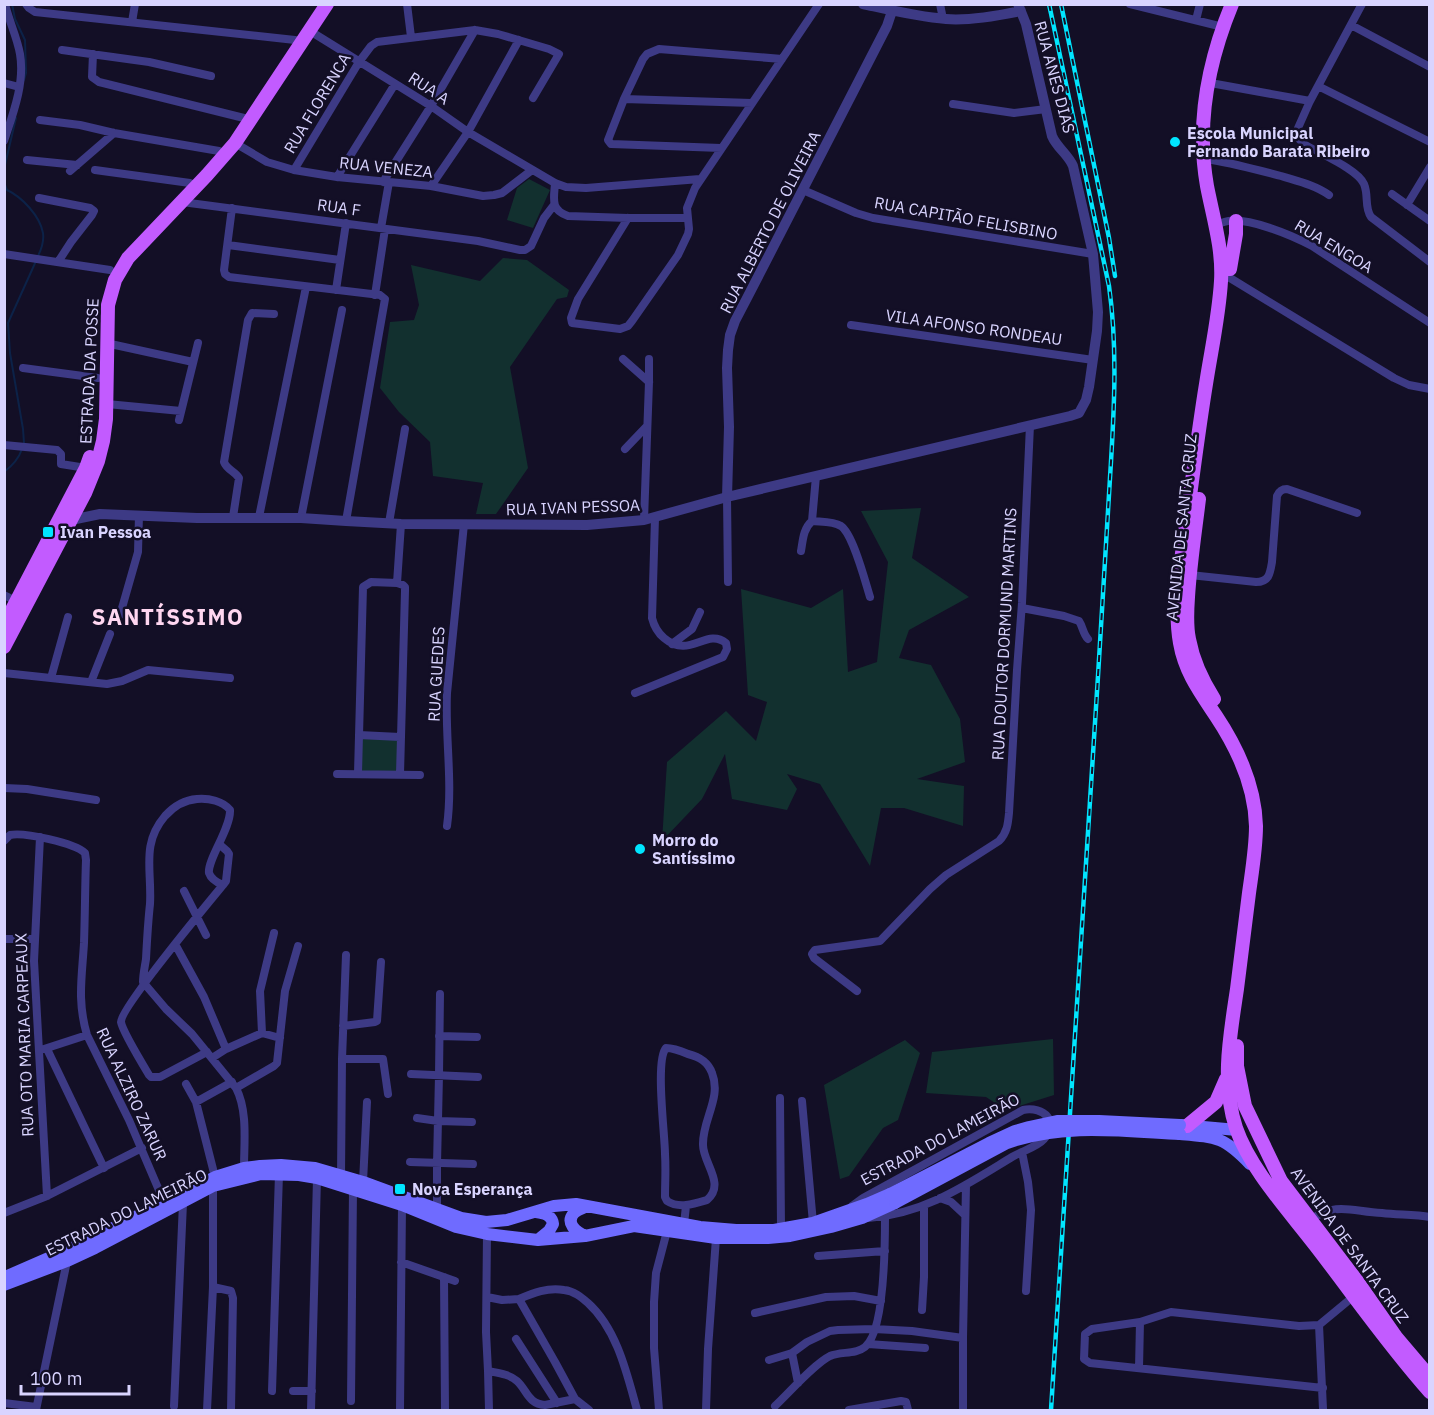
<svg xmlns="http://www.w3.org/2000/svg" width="1434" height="1415" viewBox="0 0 1434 1415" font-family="'IBM Plex Sans',sans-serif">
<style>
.green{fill:#12302f}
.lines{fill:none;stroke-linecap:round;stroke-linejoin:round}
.stream{stroke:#0c2248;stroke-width:2}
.minor{stroke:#3d3a85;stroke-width:8}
.tertiary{stroke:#3d3a85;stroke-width:10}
.secondary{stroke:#6f6bff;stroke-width:12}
.primary{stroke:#c25bff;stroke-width:14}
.rail-casing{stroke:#00e5ff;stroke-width:4.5}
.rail{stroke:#130f26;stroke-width:2;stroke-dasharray:7;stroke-linecap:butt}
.secondary-bridge{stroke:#6f6bff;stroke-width:12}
.poi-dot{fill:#00e5ff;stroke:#130f26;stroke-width:2}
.labels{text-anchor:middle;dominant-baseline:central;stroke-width:5;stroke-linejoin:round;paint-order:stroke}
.street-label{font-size:16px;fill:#d9d4ff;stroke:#130f26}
.poi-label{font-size:16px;font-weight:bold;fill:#d9d4ff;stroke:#130f26;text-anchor:start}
.district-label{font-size:22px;font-weight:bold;letter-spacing:1.5px;fill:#ffd6f0;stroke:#130f26}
</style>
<rect width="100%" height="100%" fill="#130f26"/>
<path class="green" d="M529,179l21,11 -17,38 -26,-8 10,-32z
M503,258l24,2 42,30 -2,7 -10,2 -47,68 18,101 -32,46h-20l7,-31 -50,-7 -3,-34 -31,-30 -19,-24 10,-66 24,-2 5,-15 -8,-40 69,16z
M921,508l-9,50 57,39 -60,33 -10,28 32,7 29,54 5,43 -48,17 47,7 -1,40 -59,-18h-23l-11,58 -50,-82 -33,-10 10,15 -10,21 -55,-11 -7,-45 -23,45 -40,42 5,-79 59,-51 30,30 11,-39 -19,-7 -7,-106 70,19 32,-19 5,83 29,-10 11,-100 -27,-51z
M359,735l41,2v37l-42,-1z
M1053,1039l1,56 -48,15 -20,-13 -60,-4 6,-41z
M905,1040l15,13 -22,67 -15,8 -34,48 -9,3 -16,-94z"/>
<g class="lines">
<path class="stream" d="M12,4l3,15 10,21 1,33 -2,7
M4,169l12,-51
M4,182l3,8c15,7 33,26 36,43 1,7 -2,17 -5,23
M24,443l-1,-14 -13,-76 -2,-30 28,-62
M4,472c8,-6 15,-14 18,-23"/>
<path class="minor" d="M26,4l3,4 6,4 260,28
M407,4l4,33
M940,4l3,15
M1130,4l93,23
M1362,4l-52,97 -12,27 -1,5 2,6 5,5c14,9 54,25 60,40 5,12 0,23 7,33l59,45
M1196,20l4,-16
M132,22l3,-18
M1351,25l79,42
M310,31l121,75 37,26 87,51 11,4 20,1 114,-9
M62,50l87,12 62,14
M93,54l-1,23 7,5 145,36
M4,83l15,4
M1216,84l94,17
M1318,86l112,56
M624,99l128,4
M953,104l61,9 32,-4
M40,120l40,5 34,8 105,18
M4,141c9,-27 21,-58 16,-87 -3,-17 -11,-33 -15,-50
M235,143l32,19 27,8 43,7 94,9 52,10 11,-1 8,-2 30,-23
M721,148l-110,-4 -3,-4 16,-41 19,-40 4,-5 12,-5 123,10
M27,160l50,5
M1212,160c24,4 46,10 69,16 16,5 34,9 48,19
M95,170l95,13
M294,170l65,-108 12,-16 6,-4 98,-12 23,4 51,15 10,5 -26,44
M70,171l44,-38
M337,177l58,-93
M383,182l48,-76 44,-76
M555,183c-1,16 -5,27 13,33l60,2h59
M431,186l37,-54 51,-92
M803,190l53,23 17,5 220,36
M1392,194l38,27
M39,198l51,10 4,3 -2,4 -21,27 -13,20
M182,202l296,39 42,9h5l6,-4 13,-28 10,-13
M1407,205l23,-38
M232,208l-8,62 1,4 4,3 151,18 5,4 -39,222
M628,218l-50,81 -7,19 1,5 48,6 8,-3 4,-5 46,-66 10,-21 1,-5 -2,-21 8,-20 124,-184
M1216,227c1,-1 6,-5 8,-5 21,-7 69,14 88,24l118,77
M381,228l8,-46
M228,245l112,15
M4,254l106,16
M1230,278l164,100 15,7 21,4
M336,290l10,-67
M375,295l10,-66
M851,325l242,35
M106,343l87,19
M623,359l26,23
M23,368l75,10
M107,404l74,7
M179,420l19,-77
M4,445l53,5 4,4v10l25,4
M625,449l22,-23
M727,497l1,85
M233,517l6,-39c-4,-7 -12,-8 -15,-16l24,-142 4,-7 22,1
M259,517l47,-230
M301,518l41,-208
M644,520l5,-138v-23
M812,521c9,1 21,0 29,5 12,8 24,55 29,71
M389,523l16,-94
M801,551c2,-11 2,-22 11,-30l4,-45
M1190,575l66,7c13,0 14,-8 16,-20l5,-66c2,-5 5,-7 10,-7l70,24
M397,583l4,-59
M4,595l12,6
M1022,608l42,8 15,5c4,6 4,13 9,18
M120,615l18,-63 1,-37
M672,644l20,-15 8,-17
M4,673l103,11 15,-3 26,-11 82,8
M51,678l17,-61
M91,682l19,-48
M635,693l88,-36 4,-8 -1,-6c-20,-16 -36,17 -62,-5 -6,-5 -10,-12 -12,-20l3,-100
M359,735l41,2
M358,773l5,-186 8,-5 26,1 6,2 2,2v4l-5,183
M337,774l83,1
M4,788l23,1 69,11
M447,826c6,-44 -2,-88 0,-133l17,-169
M40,837l-6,124 13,235
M4,841l6,-6c14,-3 65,8 75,18l1,7c-1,27 -1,55 -2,83 -2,34 -7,58 3,92l42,85 35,82
M219,844l8,7 2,3 -3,27 -3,4c-5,-2 -12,-6 -14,-12 -2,-13 22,-45 21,-63 -7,-9 -21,-12 -33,-11 -13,1 -23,7 -32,17 -24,28 -13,54 -15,88 -2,18 -3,36 -4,55 -1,7 -3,15 -3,23l23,27 26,25 44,54c12,23 8,55 8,80
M184,891l22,44
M4,939h30
M175,944l29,53 22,52
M857,991l-43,-33 -2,-4 3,-4 65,-9 50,-52 16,-14 53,-34c8,-8 9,-17 10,-28l8,-143 5,-67 8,-178
M343,1026l32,-4 2,-1 4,-59
M262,1033l-2,-42 14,-58
M439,1036l38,1
M666,1048c8,0 15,3 22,6 12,3 20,8 24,19 10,25 -10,47 -9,72 0,18 23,39 4,55 -13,4 -28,9 -40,1l-2,-4c0,-14 1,-28 0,-43 0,-19 -10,-94 1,-106z
M44,1049l43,-14
M47,1049l57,119
M207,1052l-47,25h-9l-2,-2c-6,-10 -27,-45 -28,-53 -1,-13 88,-120 102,-137
M212,1058l14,-9 36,-16 18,5
M342,1059h41l5,35
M411,1074l67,3
M186,1084l10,18 19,75
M236,1088l38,-22 3,-3 8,-72 13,-45
M780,1098l1,131
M802,1101l11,122
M196,1102l36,-20
M417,1118l21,3 34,1
M1022,1152l6,30 3,28 -5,81
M410,1162l63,2
M341,1176l1,-117 4,-104
M363,1182l4,-80
M940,1198l11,4 14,13
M852,1206l11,-8 160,-88c21,-4 37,12 21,29 -7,8 -22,12 -32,18 -46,28 -88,57 -144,61
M437,1210v-46l2,-89 1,-81
M4,1213l43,-17 95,-48
M1310,1220c27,-19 43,-8 72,-7 16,2 32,1 48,4
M684,1224l2,-18
M487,1234l-1,98 2,39 1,39
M818,1256l67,-5
M401,1262l54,19
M444,1277l1,133
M213,1287l18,4 2,7 -2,112
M487,1297l15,3 17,-1 36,63 20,37 14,11
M519,1299c14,-6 29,-12 45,-9 10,1 17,7 24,13 29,26 39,71 49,107
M922,1310l2,-33v-71
M755,1313l71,-16 28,-1 27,5
M1319,1325l4,84
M516,1339l41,64
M868,1344l57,4
M792,1353l6,30
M769,1360l23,-7 15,-11 23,-11 8,-1 36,-1 38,2 51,7
M1139,1368l1,-46
M488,1371c10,2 21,3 29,10 10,9 11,23 28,24l30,-6
M1323,1388l-233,-25 -6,-4 1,-25 7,-5 48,-7 31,-10 128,14 20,-1 35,-29
M272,1391l7,-217
M293,1391h19
M351,1401l2,-212
M4,1403l32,4
M174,1406l9,-203
M775,1406c14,-13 39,-42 55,-50 11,-5 25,-1 35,-9 20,-16 20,-105 20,-130
M36,1410l31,-149
M207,1410l6,-123v-101
M311,1410l6,-232
M400,1410l2,-205
M659,1410l-5,-62v-46l2,-29 11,-42
M706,1410l2,-61 8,-111
M849,1410l52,-9 5,1 2,8
M963,1410v-72l3,-153"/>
<path class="tertiary" d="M863,4c27,6 55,13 83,15 24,2 51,-3 75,-8
M727,497l2,-70 -2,-59 1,-18 2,-15 5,-14 12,-23 140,-272 5,-15
M71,520l29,-6 97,4h104l45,3 55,3 186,1 57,-5 83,-23 343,-81 9,-3 7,-13 3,-13 8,-56 1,-19 -5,-58 -20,-88c-5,-12 -16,-18 -21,-30l-26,-112 -8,-20"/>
<path class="secondary" d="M1181,1125l56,5
M1180,1134c37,3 44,3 70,30
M536,1212c8,1 16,3 17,12l-4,7 -11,9
M585,1236c-9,-4 -20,-13 -11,-23 3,-3 9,-5 13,-7
M5,1277l78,-34 132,-66 29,-9 16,-2 21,-1 34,3 48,14 98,36 25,4 21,-2 47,-14 22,-2 124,23 36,3h38l39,-7 54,-19 23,-10
M4,1285l63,-24 28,-13 118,-62 48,-12 38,1 18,3 85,27 54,22 31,7 51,6 47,-4 49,-10 82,12h52l22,-2 41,-9 31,-9 33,-15"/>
<path class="primary" d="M1232,4c-24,58 -36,120 -25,182 6,31 16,63 14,95 -2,35 -10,70 -15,103 -8,49 -14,99 -21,148 -5,33 -11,78 -5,111 5,29 20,49 36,73 22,33 39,70 40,110 0,22 -4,45 -7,67 -4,32 -8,64 -12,96 -7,47 -16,93 -1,139 14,41 53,83 79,117 38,49 73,100 115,147
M1230,269l6,-35v-13
M1199,499c-4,33 -9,65 -11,98 -1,14 -2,28 1,42 4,22 13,41 25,60
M4,625l82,-157 4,-11
M4,647l81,-154 13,-32 5,-20 3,-22 2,-114 7,-25 13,-22 79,-83 28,-32 92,-139
M1237,1046v20l8,40 36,75 76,100 39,56 34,40
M1187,1126l29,-24 10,-23"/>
<g class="rail-casing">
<path id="rail" d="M1049,4l60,282c9,63 5,128 1,192 -4,66 -8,132 -12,198 -15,245 -32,489 -47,734
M1061,4l48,234 6,38"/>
</g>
<use href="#rail" class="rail"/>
<path class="secondary-bridge" d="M890,1194l99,-51 26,-12 14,-4 28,-6h42l81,4
M895,1203l112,-60c55,-20 115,-12 173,-9"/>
</g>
<g class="poi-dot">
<circle cx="1175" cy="142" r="6"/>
<rect x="42" y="526" width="12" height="12" rx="3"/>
<circle cx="640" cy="849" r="6"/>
<rect x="394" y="1183" width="12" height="12" rx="3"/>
</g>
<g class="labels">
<g class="street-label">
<text transform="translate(1055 77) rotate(75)">RUA ANES DIAS</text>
<text transform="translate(429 88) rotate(33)">RUA A</text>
<text transform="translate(317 103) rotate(-59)">RUA FLORENCA</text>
<text transform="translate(386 167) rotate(6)">RUA VENEZA</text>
<text transform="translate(339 207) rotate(8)">RUA F</text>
<text transform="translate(966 218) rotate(10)">RUA CAPITÃO FELISBINO</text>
<text transform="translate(770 222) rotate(-63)">RUA ALBERTO DE OLIVEIRA</text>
<text transform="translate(1334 246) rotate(31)">RUA ENGOA</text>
<text transform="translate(974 327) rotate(8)">VILA AFONSO RONDEAU</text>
<text transform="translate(89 371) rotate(-87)">ESTRADA DA POSSE</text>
<text transform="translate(573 507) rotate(-2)">RUA IVAN PESSOA</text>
<text transform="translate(1181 527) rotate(-84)">AVENIDA DE SANTA CRUZ</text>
<text transform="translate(1004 634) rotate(-87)">RUA DOUTOR DORMUND MARTINS</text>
<text transform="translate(436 674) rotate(-87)">RUA GUEDES</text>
<text transform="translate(24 1035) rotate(-92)">RUA OTO MARIA CARPEAUX</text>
<text transform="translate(132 1094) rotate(65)">RUA ALZIRO ZARUR</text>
<text transform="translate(940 1139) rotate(-28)">ESTRADA DO LAMEIRÃO</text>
<text transform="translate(126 1212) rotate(-26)">ESTRADA DO LAMEIRÃO</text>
<text transform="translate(1350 1245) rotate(54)">AVENIDA DE SANTA CRUZ</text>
</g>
<g class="poi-label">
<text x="1187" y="133">Escola Municipal<tspan x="1187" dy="18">Fernando Barata Ribeiro</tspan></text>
<text x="60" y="532">Ivan Pessoa</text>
<text x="652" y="840">Morro do<tspan x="652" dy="18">Santíssimo</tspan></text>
<text x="412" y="1189">Nova Esperança</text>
</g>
<g class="district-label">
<text x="168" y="616">SANTÍSSIMO</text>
</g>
</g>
<rect width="1434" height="1415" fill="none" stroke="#d9d4ff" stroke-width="12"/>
<path d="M21 1385v9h108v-9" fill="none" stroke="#d9d4ff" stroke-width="3"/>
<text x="30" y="1385" font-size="18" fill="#d9d4ff" stroke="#130f26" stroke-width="4.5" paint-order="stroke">100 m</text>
</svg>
